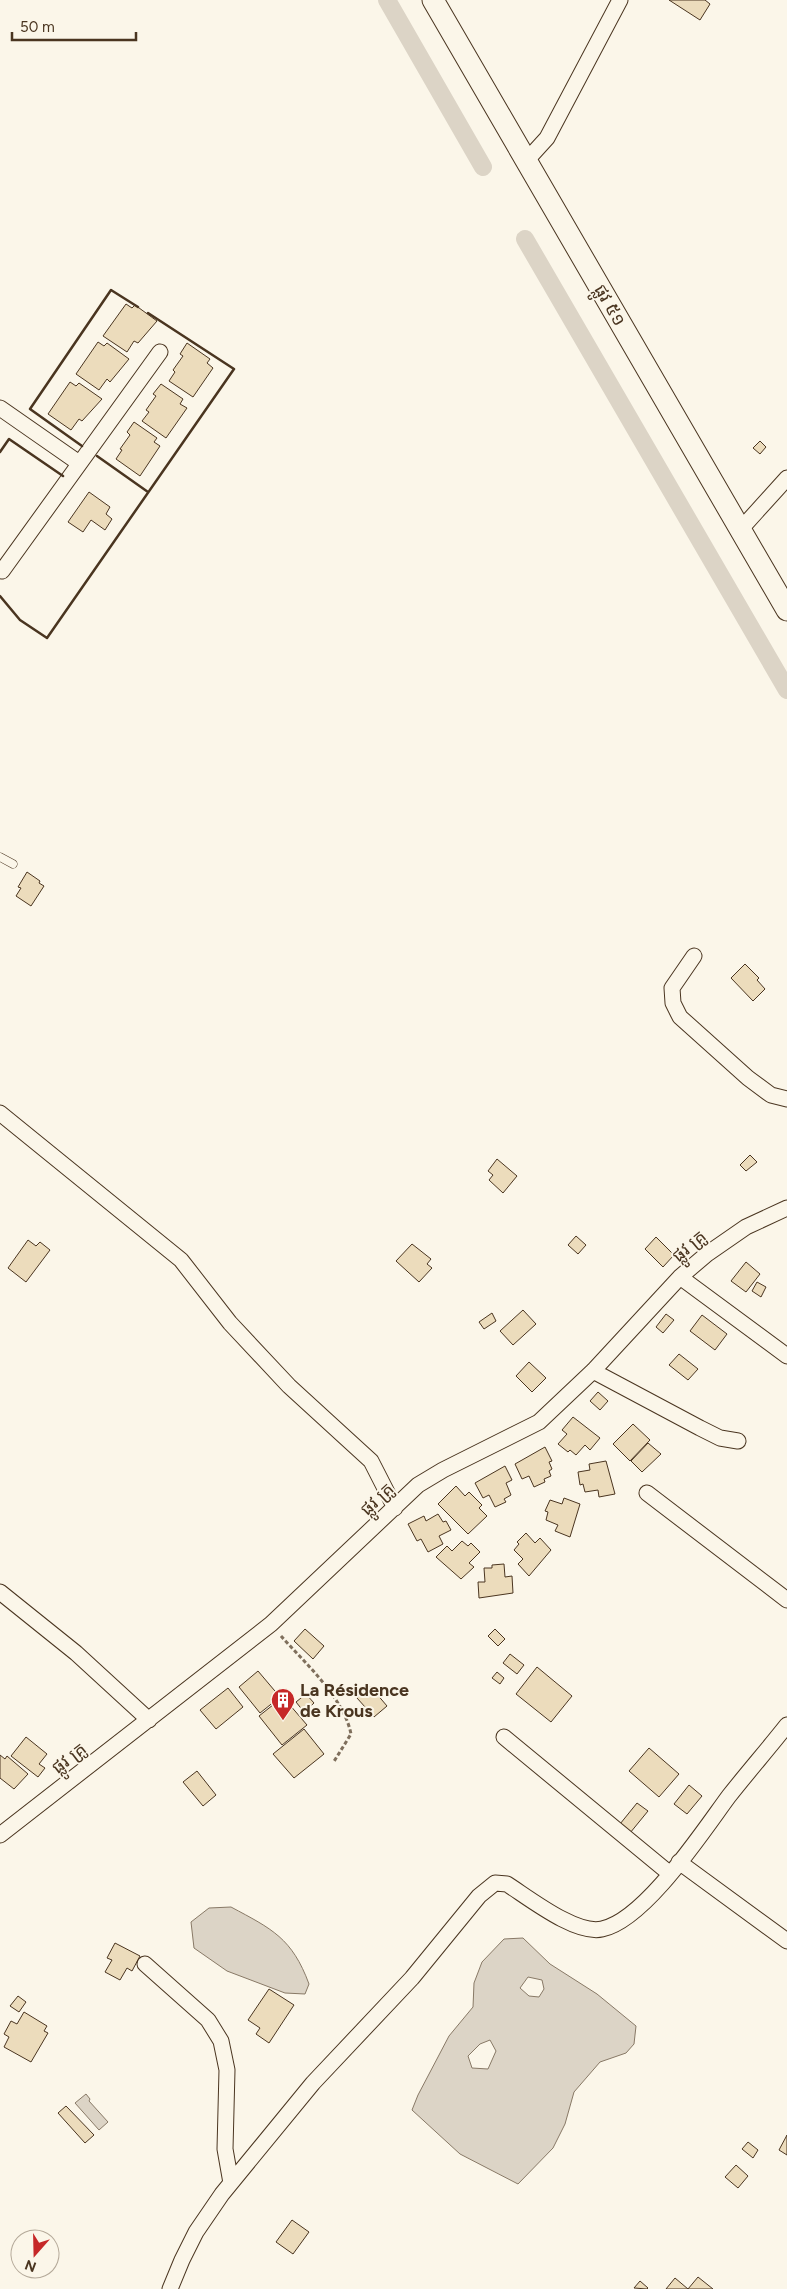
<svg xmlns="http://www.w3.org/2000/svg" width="787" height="2289" viewBox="0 0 787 2289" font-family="Figtree,'Noto Sans Khmer',sans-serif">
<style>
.water{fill:#dcd4c6;stroke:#887966;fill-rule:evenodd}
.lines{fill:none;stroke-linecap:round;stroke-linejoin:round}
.canal{stroke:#dcd4c6;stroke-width:18}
.building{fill:#ecdcbc;stroke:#4a3520}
.service-casing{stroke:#4a3520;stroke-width:9}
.minor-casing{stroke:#4a3520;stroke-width:17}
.secondary-casing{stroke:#4a3520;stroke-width:23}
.path{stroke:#7f6f5c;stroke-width:3;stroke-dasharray:4 2.5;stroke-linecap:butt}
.service{stroke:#fbf6e9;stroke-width:8}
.minor{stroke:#fbf6e9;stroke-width:15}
.secondary{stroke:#fbf6e9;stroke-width:21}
.wall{stroke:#4a3520;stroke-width:2.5}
.labels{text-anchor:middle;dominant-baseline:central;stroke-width:4;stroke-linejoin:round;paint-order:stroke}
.street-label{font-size:18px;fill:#4a3520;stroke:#fbf6e9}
.poi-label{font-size:18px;font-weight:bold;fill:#4a3520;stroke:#fbf6e9;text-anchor:start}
</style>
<rect width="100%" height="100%" fill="#fbf6e9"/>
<path class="water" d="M231,1907c41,22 61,31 78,77l-4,10 -20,-1 -58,-22 -33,-23 -3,-26 18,-14z
M523,1938l27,26 47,30 39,32 -2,18 -8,9 -26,9 -26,30 -9,32 -12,24 -35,36 -58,-30 -48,-44 6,-15 31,-59 24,-29 1,-24 8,-21 22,-23zM528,1977l14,3 2,9 -5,8 -10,-1 -9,-8zM490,2040l6,11 -8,18 -16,-1 -4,-12 12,-12z
M86,2094l4,5 -1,2 19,21 -9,8 -24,-27z"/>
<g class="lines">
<path class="canal" d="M387,0l96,167
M525,239l262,451"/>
</g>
<path class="building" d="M669,0h36l5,4 -10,16z
M126,304l6,4 3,-3 22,16 -19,22 -4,-2 -7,11 -24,-16z
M98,342l6,4 3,-3 22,16 -19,23 -3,-3 -8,11 -23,-16z
M187,343l23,16 -3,4 6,5 -20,29 -24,-16 6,-9 -2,-2 10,-14 -3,-2z
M70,382l6,4 3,-3 23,16 -20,22 -3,-2 -8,11 -23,-16z
M161,384l22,15 -3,5 7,4 -21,30 -24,-17 7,-9 -3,-2 10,-14 -3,-2z
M134,422l23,16 -3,4 6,4 -20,30 -24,-17 6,-9 -2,-1 10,-14 -3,-3z
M760,441l6,6 -6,7 -7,-6z
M89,492l21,15 -4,7 6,5 -7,11 -14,-10 -8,12 -15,-10z
M27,872l13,9 -1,2 5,3 -13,20 -15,-10 5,-8 -3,-1z
M745,964l14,14 -2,2 8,9 -12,12 -22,-23z
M750,1155l7,7 -11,9 -6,-6z
M497,1159l20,17 -14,17 -14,-13 4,-5 -5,-4z
M576,1236l10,9 -8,9 -10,-9z
M656,1237l18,18 -11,12 -18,-18z
M28,1240l8,6 4,-4 10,8 -24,32 -18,-14z
M412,1244l19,15 -4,5 5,4 -13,14 -23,-21z
M746,1262l14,12 -14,18 -15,-11z
M757,1282l9,5 -5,10 -9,-6z
M523,1310l13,14 -23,21 -13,-14z
M492,1313l4,8 -12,8 -5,-7z
M666,1314l8,6 -11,13 -7,-6z
M702,1315l25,19 -12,16 -25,-19z
M679,1354l19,15 -10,11 -19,-15z
M529,1362l17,16 -14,14 -16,-16z
M598,1392l10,9 -8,9 -10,-9z
M573,1417l27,21 -10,12 -5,-5 -9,10 -6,-5 -2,2 -10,-8 9,-10 -5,-4z
M633,1424l17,16 -20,21 -17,-17z
M648,1443l13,11 -19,18 -11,-11z
M545,1447l7,14 -3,1 3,7 -3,2 2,5 -7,3 1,3 -11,5 -5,-11 -7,3 -7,-15z
M606,1461l9,33 -16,3 -1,-7 -13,2 -2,-8 -3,1 -2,-13 12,-2 -1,-6z
M505,1466l7,14 -6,3 5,12 -7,4 2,3 -11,5 -6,-12 -6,3 -8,-15z
M456,1486l9,10 4,-4 13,13 -3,3 8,8 -19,18 -30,-30z
M564,1498l16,6 -10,33 -15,-6 3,-6 -12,-5 2,-8 -3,-1 5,-11 12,4z
M438,1514l5,8 3,-1 5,9 -12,6 4,8 -15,8 -7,-13 -4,2 -9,-17 16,-8 2,5z
M526,1533l9,10 5,-5 11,12 -22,26 -11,-12 5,-5 -9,-9 5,-6 -2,-2z
M462,1541l6,5 3,-3 9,9 -11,11 5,4 -13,12 -25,-22 11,-11 5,5z
M504,1564l1,13 7,-1 1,17 -34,5 -1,-16h7l-1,-14h8v-3z
M305,1629l19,17 -11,13 -19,-18z
M495,1629l10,10 -7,7 -10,-10z
M510,1654l14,11 -7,9 -14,-11z
M537,1667l35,29 -21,26 -35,-28z
M258,1671l22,26 -20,16 -21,-26z
M497,1672l7,6 -4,6 -8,-6z
M370,1686l17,20 -13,11 -17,-19z
M228,1688l15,19 -27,22 -16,-19z
M306,1694l8,9 -10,9 -8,-10z
M283,1697l24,28 -25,20 -23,-29z
M304,1729l20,25 -30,24 -21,-24z
M26,1737l21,17 -8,10 6,4 -7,9 -27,-21z
M649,1748l30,26 -20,23 -30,-26z
M0,1755l5,4 2,-3 21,18 -14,15 -14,-11z
M197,1771l19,24 -13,11 -20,-24z
M689,1785l13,11 -15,18 -13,-10z
M637,1803l11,8 -18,22 -10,-9z
M115,1943l25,13 -8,15 -5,-3 -7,12 -15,-8 7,-12 -5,-2z
M269,1989l25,16 -25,38 -13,-9 4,-6 -12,-8z
M18,1996l8,6 -7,10 -9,-6z
M24,2012l23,14 -3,5 4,2 -17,29 -27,-15 5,-10 -5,-3 7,-13 6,3z
M66,2106l28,29 -9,8 -27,-30z
M787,2135v20l-8,-5z
M748,2142l10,8 -5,8 -11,-9z
M736,2165l12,11 -10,12 -13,-11z
M292,2220l17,12 -16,22 -17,-12z
M698,2277l15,12h-47l9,-11 13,11z
M640,2281l8,7 -1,1 -13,-1z"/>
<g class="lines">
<g class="service-casing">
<path id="service" d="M0,857l13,7"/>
</g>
<g class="minor-casing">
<path id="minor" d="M527,160l20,-22 73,-138
M0,408l79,55
M740,530l47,-52
M2,571l158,-219
M694,956l-22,32 1,15 7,14 68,61 23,17 16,4
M0,1113l181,147 49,63 59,63 82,75 24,47
M680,1277l107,79
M593,1371l107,57 20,10 18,3
M647,1493l140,107
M0,1592l76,61 73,67
M504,1737l165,136
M0,1835l271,-211 147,-139 25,-15 96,-48 54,-51 87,-94 27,-23 39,-27 41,-19
M679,1862l108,79
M145,1964l63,56 13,21 6,29 -2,79 6,34
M170,2289l12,-29 14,-28 26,-38 91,-111 99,-105 67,-82 16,-13 12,1c22,14 69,51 95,45 43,-9 101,-98 127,-133 19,-24 39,-47 58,-71"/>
</g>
<g class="secondary-casing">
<path id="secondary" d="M433,0l354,610"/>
</g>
<path class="path" d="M281,1636c24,27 63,62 70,98l-18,29"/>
<use href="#service" class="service"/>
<use href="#minor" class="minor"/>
<use href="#secondary" class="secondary"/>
<path class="wall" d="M82,446l-52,-37 81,-119 27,17
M0,452l9,-13 54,37
M97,456l51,36
M0,596l20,24 27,18 187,-269 -86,-56"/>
</g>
<defs>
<g id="building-pin" transform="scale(1.25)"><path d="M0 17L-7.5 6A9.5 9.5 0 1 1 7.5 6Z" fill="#c62828" stroke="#fbf6e9"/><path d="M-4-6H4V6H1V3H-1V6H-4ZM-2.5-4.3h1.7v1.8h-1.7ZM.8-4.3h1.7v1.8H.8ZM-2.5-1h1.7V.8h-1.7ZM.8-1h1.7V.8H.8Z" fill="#fff"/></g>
</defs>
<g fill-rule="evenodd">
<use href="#building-pin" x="283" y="1700"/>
</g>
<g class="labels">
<g class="street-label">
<text transform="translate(610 305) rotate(60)">ផ្លូវ ៥១</text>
<text transform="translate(689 1246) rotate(-40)">ផ្លូវ គ្រូ</text>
<text transform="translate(377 1499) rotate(-43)">ផ្លូវ គ្រូ</text>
<text transform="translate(69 1758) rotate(-38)">ផ្លូវ គ្រូ</text>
</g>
<g class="poi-label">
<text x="300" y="1690">La Résidence<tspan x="300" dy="21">de Krous</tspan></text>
</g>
</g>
<g transform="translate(35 2254) rotate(200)"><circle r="24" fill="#fbf6e9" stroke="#b4a999"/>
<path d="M0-4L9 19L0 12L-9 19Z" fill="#c62828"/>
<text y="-8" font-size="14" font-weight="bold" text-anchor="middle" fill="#4a3520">N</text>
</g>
<path d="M12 32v8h124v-8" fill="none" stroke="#4a3520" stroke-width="2.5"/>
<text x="20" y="32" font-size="15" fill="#4a3520" stroke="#fbf6e9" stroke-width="4" paint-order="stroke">50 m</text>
</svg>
